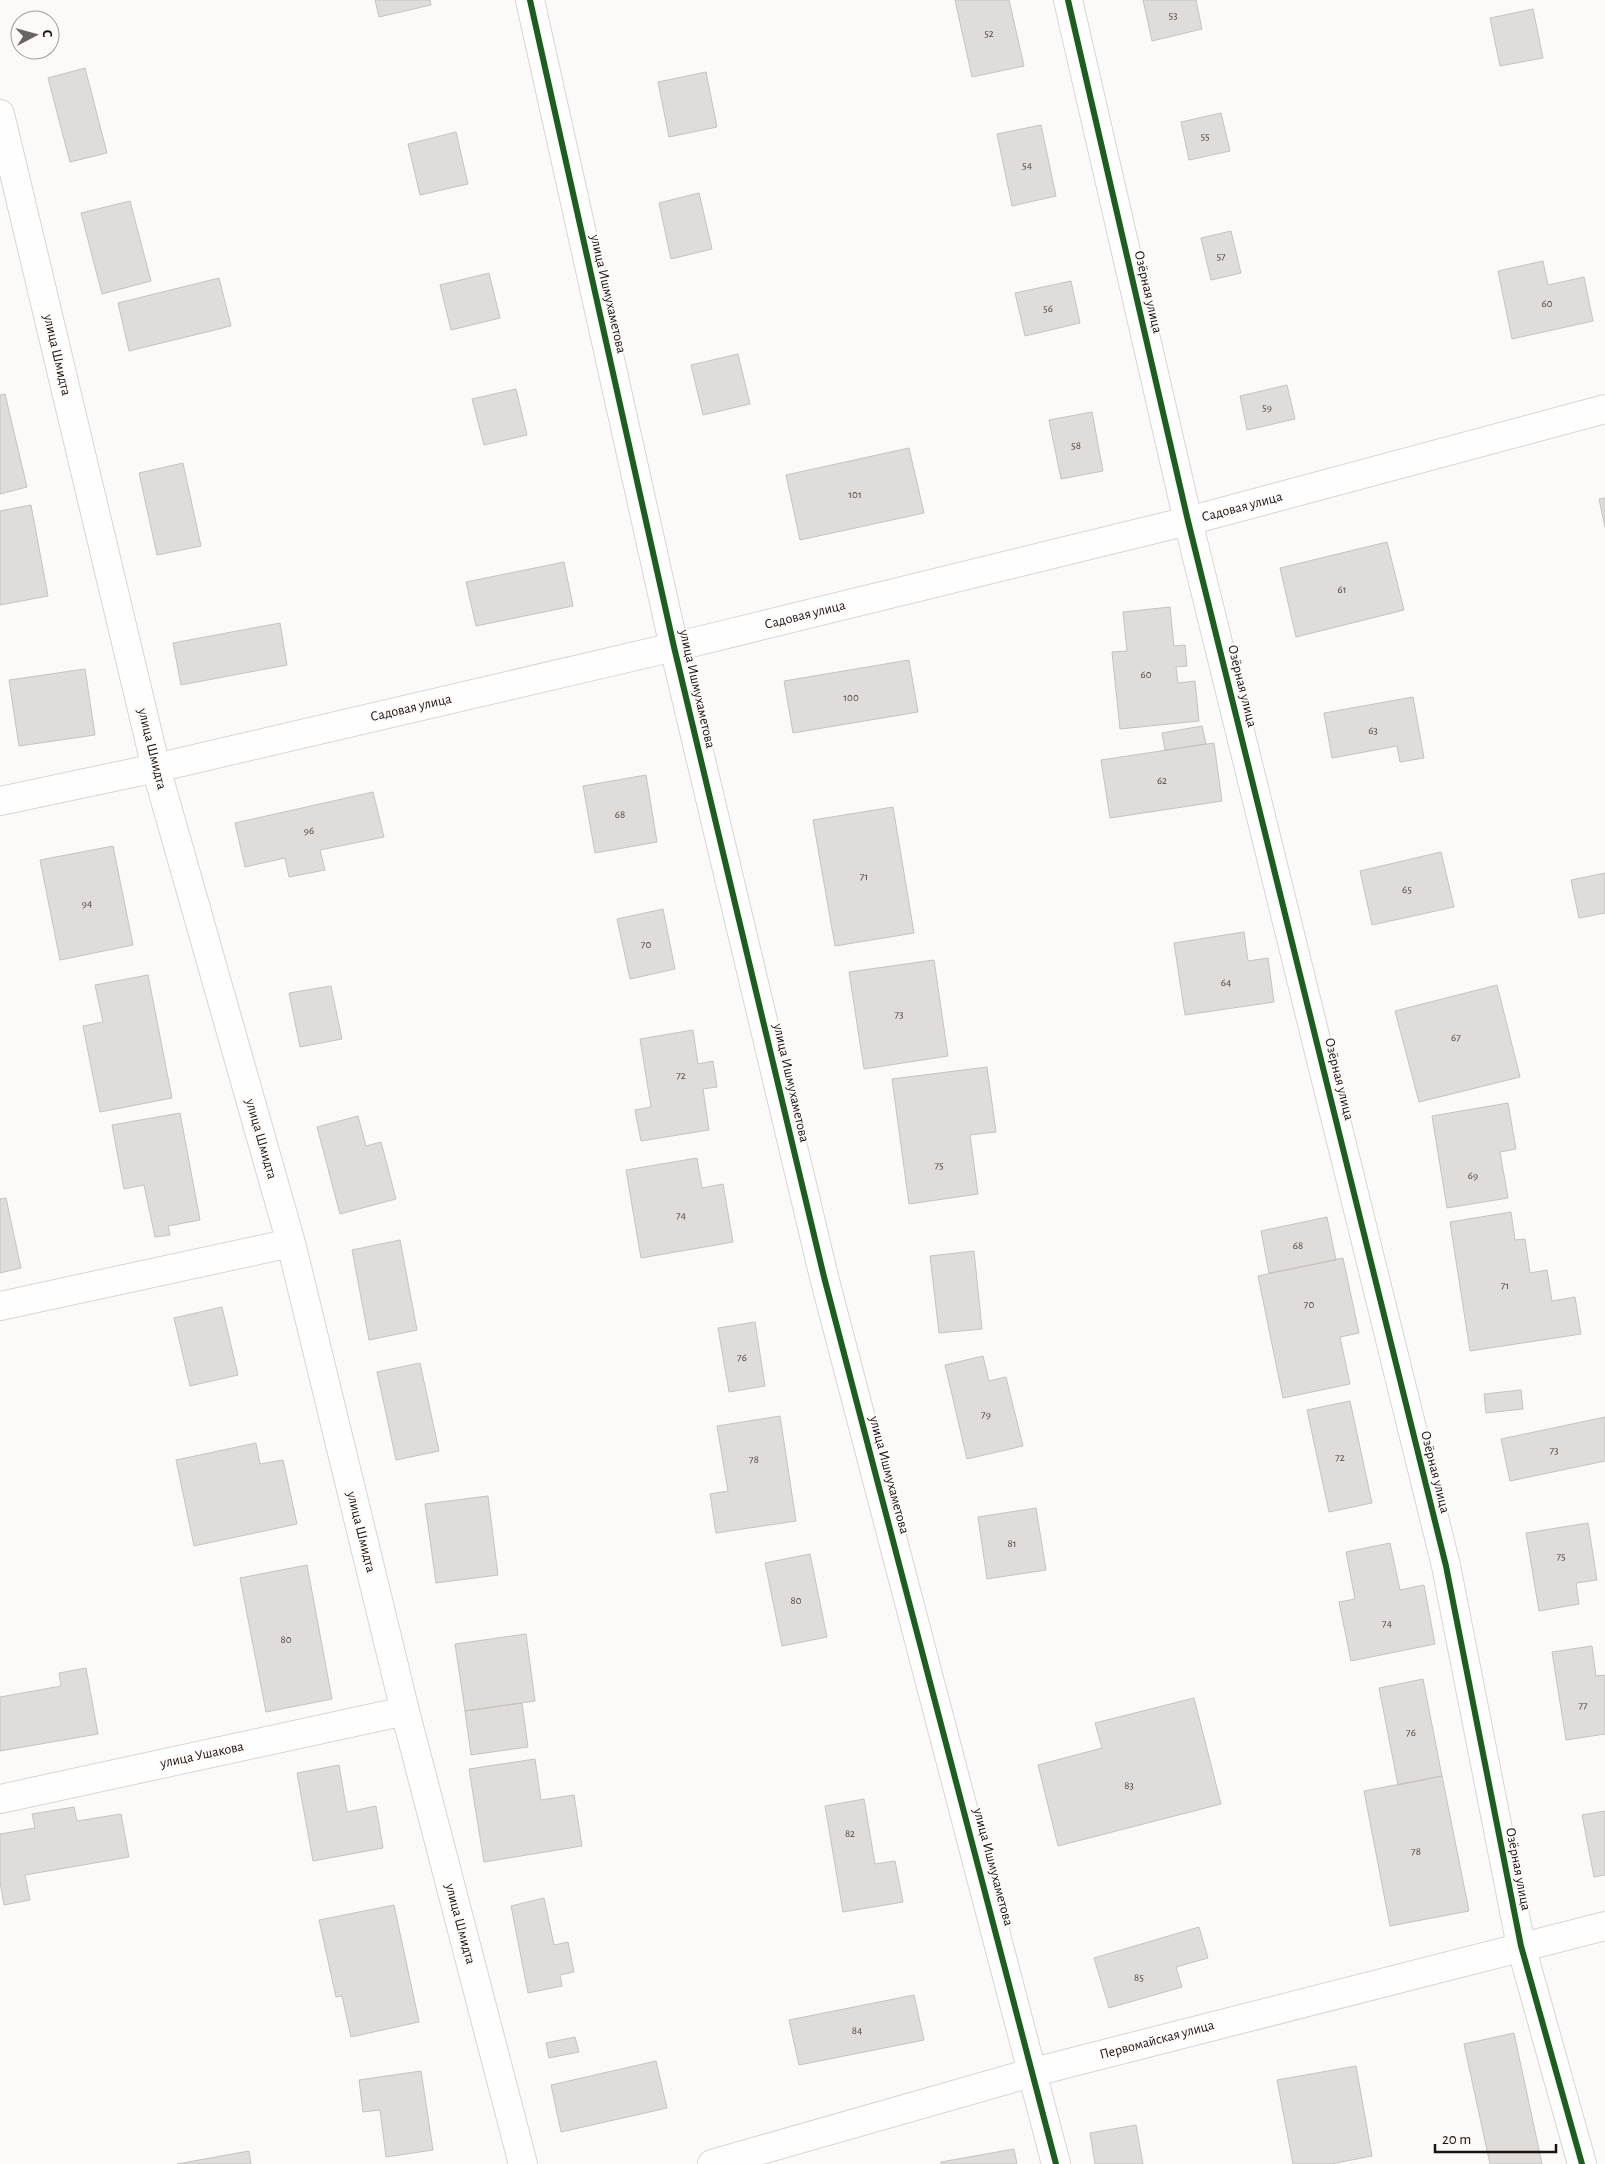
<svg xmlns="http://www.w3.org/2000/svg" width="1605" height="2164" viewBox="0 0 1605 2164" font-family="'Alegreya Sans',sans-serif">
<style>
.building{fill:#e0dcd9;stroke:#c6c2bf}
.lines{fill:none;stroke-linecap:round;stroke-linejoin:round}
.minor-casing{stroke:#d9d5d2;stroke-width:30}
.minor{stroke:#fffefe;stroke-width:28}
.cycleway-casing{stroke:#fdf9f7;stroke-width:9}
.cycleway{stroke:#1b5e20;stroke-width:6}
.labels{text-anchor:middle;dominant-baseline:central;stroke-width:4;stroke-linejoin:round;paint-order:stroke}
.number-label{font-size:11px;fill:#4b4542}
.street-label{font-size:14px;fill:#191310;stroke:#fdf9f7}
</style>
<rect width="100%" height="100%" fill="#fcfaf8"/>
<path class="building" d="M375,0h55l1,5 -52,12z
M955,0h54l15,66 -52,11z
M1143,0h53l6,29 -50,12z
M1533,9l10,49 -43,8 -10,-48z
M85,68l22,85 -37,9 -22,-84z
M706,72l11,55 -48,10 -11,-55z
M1221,113l9,38 -41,9 -8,-38z
M1041,125l15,71 -44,10 -15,-72z
M456,132l12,52 -48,11 -12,-51z
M699,193l13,56 -41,10 -12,-56z
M130,201l21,80 -49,13 -21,-81z
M1231,231l10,42 -30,7 -10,-42z
M1543,261l5,24 36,-8 9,44 -81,18 -14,-68z
M489,273l11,45 -49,12 -11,-45z
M219,278l12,48 -102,25 -11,-48z
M1071,281l9,42 -55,13 -10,-43z
M738,354l12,50 -47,11 -12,-50z
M1287,385l8,34 -48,11 -7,-34z
M516,389l11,46 -43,10 -12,-46z
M5,394l22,93 -27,7v-99z
M1092,412l11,59 -42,8 -12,-59z
M909,448l15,65 -124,27 -14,-65z
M183,463l18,83 -44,9 -18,-82z
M1605,498v29l-6,-28z
M31,505l17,91 -48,9v-94z
M1387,542l17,68 -108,27 -16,-69z
M564,562l9,44 -97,20 -10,-44z
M1170,607l4,39 11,-1 2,21 -11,1 2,16 17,-2 4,40 -79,8 -8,-77 15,-1 -4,-39z
M280,623l7,42 -106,20 -8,-42z
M909,660l9,52 -125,21 -9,-52z
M85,669l10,66 -76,11 -10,-66z
M1413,697l11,61 -24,4 -3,-16 -65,12 -8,-45z
M1202,726l4,18 -41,6 -3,-17z
M1214,743l8,58 -112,17 -9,-58z
M646,775l11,67 -62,11 -12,-67z
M373,792l11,45 -64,13 5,20 -36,7 -4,-19 -40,9 -10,-44z
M893,807l21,126 -79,13 -22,-126z
M113,846l20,99 -73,15 -20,-100z
M1441,852l13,55 -82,18 -12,-54z
M1605,873v40l-26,5 -8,-38z
M663,909l12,60 -45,10 -13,-60z
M1244,932l4,29 20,-3 6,44 -89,13 -11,-72z
M934,960l14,96 -84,13 -15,-97z
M148,975l24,123 -72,14 -17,-86 20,-4 -8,-37z
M1497,985l23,92 -101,25 -24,-91z
M331,986l11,53 -42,8 -11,-54z
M693,1030l5,34 15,-3 4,26 -14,2 6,41 -68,11 -6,-31 16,-3 -11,-68z
M987,1067l9,65 -26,3 8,59 -69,10 -17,-125z
M1508,1103l8,46 -16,3 8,46 -61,10 -15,-92z
M180,1113l20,107 -32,6 2,9 -15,2 -11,-52 -20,4 -12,-64z
M358,1116l8,30 15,-4 15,57 -56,15 -23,-87z
M697,1158l5,30 21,-4 10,58 -92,16 -15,-88z
M6,1198l15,70 -21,5v-74z
M1511,1212l4,28 10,-1 5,34 17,-3 5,31 23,-4 6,37 -111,17 -20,-129z
M1327,1217l9,43 -67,13 -8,-42z
M400,1240l17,90 -48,10 -17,-90z
M974,1251l8,78 -43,4 -9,-77z
M1343,1258l16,75 -19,4 10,47 -67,14 -25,-122z
M222,1307l16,68 -48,11 -16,-68z
M755,1322l10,64 -36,6 -11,-64z
M983,1356l6,25 17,-4 17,69 -56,13 -22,-94z
M420,1363l19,88 -43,9 -19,-88z
M1521,1390l2,19 -37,4 -2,-19z
M1350,1401l22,102 -43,9 -22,-102z
M780,1416l16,105 -80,12 -6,-39 18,-3 -11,-65z
M1605,1417v44l-95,20 -9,-42z
M256,1443l4,21 23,-4 14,64 -103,22 -18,-86z
M488,1496l10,79 -62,8 -11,-79z
M1036,1508l10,62 -59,9 -9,-62z
M1588,1523l9,57 -21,3 3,21 -40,7 -13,-78z
M1390,1543l10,47 24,-5 11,59 -84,17 -12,-59 16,-3 -9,-47z
M810,1554l17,83 -45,9 -17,-83z
M307,1565l25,134 -66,13 -26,-134z
M526,1634l9,67 -70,10 -10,-67z
M1592,1646l4,30 9,-1v59l-39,6 -14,-88z
M86,1668l12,66 -98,17v-54l61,-11 -2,-13z
M1423,1679l19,97 -44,9 -19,-97z
M1194,1698l27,106 -163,42 -20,-81 64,-17 -7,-25z
M522,1703l6,44 -57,8 -6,-44z
M535,1759l6,41 33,-5 8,51 -98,16 -15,-93z
M339,1765l8,47 29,-6 7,42 -70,13 -16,-88z
M1442,1776l27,135 -79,15 -26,-135z
M864,1799l11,65 20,-3 8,41 -60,10 -18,-106z
M74,1807l3,14 44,-7 8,43 -104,18 5,25 -26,5 -4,-23v-48l35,-6 -3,-14z
M1605,1811v64l-11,2 -12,-62z
M544,1898l10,47 14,-3 6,30 -14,3 2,11 -34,7 -17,-87z
M394,1905l25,117 -68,15 -9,-41 -6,1 -17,-77z
M1199,1927l9,31 -32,9 6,20 -73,21 -15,-50z
M914,1995l10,45 -125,25 -10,-45z
M1514,2033l28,131h-52l-26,-120z
M575,2037l4,15 -30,6 -3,-15z
M656,2061l11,47 -106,24 -10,-47z
M1356,2066l16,90 -41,8h-38l-16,-84z
M421,2071l12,79 -47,7 -6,-47 -17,2 -4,-32z
M1136,2125l7,39h-48l-5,-31z
M1014,2149l3,15h-76v-2z
M249,2151l2,13h-74z"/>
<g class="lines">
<g class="minor-casing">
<path id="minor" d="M530,0l144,647 150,630 232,887
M1068,0l120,521 258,1045 75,380 61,218
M0,114l156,654 135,475 114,468 118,453
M0,801l156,-33 518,-121 514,-126 417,-112
M0,1306l291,-63
M0,1799l405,-88
M712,2164l322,-92 571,-146"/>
</g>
<use href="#minor" class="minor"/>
<g class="cycleway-casing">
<path id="cycleway" d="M530,0l144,647 150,630 232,887
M1068,0l120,521 258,1045 75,380 61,218"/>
</g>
<use href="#cycleway" class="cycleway"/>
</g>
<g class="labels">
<g class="number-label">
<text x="1173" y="15">53</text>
<text x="989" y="33">52</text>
<text x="1205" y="136">55</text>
<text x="1027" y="165">54</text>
<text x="1221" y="256">57</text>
<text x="1547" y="303">60</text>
<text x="1048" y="308">56</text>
<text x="1267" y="407">59</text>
<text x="1076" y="445">58</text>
<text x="855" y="494">101</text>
<text x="1342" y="589">61</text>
<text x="1146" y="674">60</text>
<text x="851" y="697">100</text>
<text x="1373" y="730">63</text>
<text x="1162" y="780">62</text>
<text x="620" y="814">68</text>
<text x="309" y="830">96</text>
<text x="864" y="876">71</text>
<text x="1407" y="889">65</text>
<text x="87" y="903">94</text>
<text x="646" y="944">70</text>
<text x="1226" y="982">64</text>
<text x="899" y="1014">73</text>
<text x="1456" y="1037">67</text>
<text x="681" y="1075">72</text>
<text x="939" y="1165">75</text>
<text x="1473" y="1175">69</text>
<text x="681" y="1215">74</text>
<text x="1298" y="1245">68</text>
<text x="1505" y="1285">71</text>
<text x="1309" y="1304">70</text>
<text x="742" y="1357">76</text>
<text x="986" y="1414">79</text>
<text x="1554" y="1450">73</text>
<text x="1340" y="1457">72</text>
<text x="754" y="1459">78</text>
<text x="1012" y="1543">81</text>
<text x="1561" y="1556">75</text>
<text x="796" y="1600">80</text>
<text x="1387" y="1623">74</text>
<text x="286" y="1639">80</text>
<text x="1583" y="1705">77</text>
<text x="1411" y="1732">76</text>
<text x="1129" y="1785">83</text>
<text x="850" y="1833">82</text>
<text x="1416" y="1851">78</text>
<text x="1139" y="1977">85</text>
<text x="857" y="2030">84</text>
</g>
<g class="street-label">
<text transform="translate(1148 292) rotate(77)">Озёрная улица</text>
<text transform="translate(608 294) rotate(77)">улица Ишмухаметова</text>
<text transform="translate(57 355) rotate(77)">улица Шмидта</text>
<text transform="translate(1242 507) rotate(-15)">Садовая улица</text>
<text transform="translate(805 615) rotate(-14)">Садовая улица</text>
<text transform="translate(1242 686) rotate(76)">Озёрная улица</text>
<text transform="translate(697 689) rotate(77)">улица Ишмухаметова</text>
<text transform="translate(411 708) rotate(-13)">Садовая улица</text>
<text transform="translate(152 749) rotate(76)">улица Шмидта</text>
<text transform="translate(1339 1079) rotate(76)">Озёрная улица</text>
<text transform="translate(791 1083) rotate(77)">улица Ишмухаметова</text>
<text transform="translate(261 1139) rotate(74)">улица Шмидта</text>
<text transform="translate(1435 1472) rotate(76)">Озёрная улица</text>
<text transform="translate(889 1475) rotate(75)">улица Ишмухаметова</text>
<text transform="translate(361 1532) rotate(76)">улица Шмидта</text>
<text transform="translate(202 1755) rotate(-12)">улица Ушакова</text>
<text transform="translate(993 1867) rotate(75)">улица Ишмухаметова</text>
<text transform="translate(1518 1869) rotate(79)">Озёрная улица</text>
<text transform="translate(460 1924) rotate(75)">улица Шмидта</text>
<text transform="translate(1157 2040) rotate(-15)">Первомайская улица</text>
</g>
</g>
<g transform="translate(35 35) rotate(84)"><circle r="24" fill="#fdf9f7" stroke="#a29d9b"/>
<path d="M0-4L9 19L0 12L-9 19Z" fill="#686461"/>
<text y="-8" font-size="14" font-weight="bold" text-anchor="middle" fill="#191310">С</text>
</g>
<path d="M1435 2144v8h121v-8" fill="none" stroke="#191310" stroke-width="2.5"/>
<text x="1442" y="2144" font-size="15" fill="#191310" stroke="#fdf9f7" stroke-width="4" paint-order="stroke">20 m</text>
</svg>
